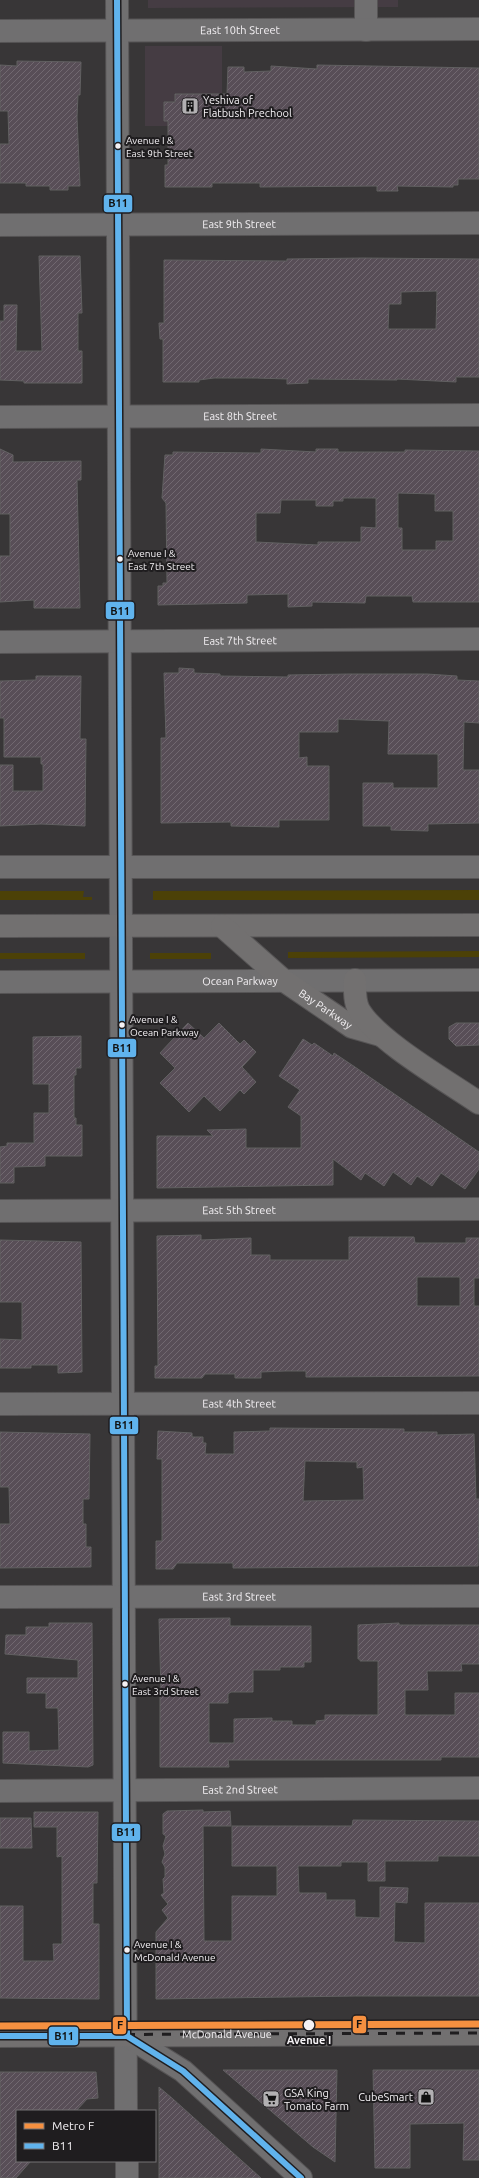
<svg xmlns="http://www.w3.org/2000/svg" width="479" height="2178" viewBox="0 0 479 2178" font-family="Ubuntu,sans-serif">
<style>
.built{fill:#453c43}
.grass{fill:#4c4107}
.building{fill:url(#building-hatch);stroke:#616061;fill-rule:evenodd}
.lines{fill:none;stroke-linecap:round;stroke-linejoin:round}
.minor-casing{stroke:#565455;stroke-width:24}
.major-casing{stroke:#565455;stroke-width:24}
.minor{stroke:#706f70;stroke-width:22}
.major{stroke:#727070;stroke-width:22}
.rail-casing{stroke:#727071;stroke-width:4.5}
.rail{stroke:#1f1d1f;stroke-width:3;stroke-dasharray:9;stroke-linecap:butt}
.bus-1-casing{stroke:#1f1d1f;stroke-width:9}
.bus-1{stroke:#60b3ed;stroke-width:6}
.metro-1-casing{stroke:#1f1d1f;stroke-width:10}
.metro-1{stroke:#f59040;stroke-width:7}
.bus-dot{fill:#f4f1f4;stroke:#1f1d1f;stroke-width:1.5}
.labels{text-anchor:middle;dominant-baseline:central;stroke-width:4;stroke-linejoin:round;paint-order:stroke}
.bus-label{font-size:10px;fill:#f4f1f4;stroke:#1f1d1f;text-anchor:start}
.street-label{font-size:11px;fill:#f4f1f4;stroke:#1f1d1f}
.poi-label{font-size:11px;fill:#f4f1f4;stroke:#1f1d1f;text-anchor:start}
.stop-label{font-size:11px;font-weight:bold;fill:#f4f1f4;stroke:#1f1d1f}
.line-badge{stroke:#1f1d1f;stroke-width:1.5}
.pale-badge-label{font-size:11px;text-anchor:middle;font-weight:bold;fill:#111}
</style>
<defs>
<pattern id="building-hatch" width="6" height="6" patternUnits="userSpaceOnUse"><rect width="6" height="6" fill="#584e57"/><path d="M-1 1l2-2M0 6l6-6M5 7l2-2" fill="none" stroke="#716870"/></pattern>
</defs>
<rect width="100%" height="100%" fill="#383637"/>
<path class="built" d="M148,0h250v7l-250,1z
M145,46h77v80h-77z"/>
<path class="grass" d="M479,890v10h-326v-9z
M0,891h84l-1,6h9v3h-92z
M479,951v6l-191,1v-6z
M0,953h85v6h-85z
M150,953h61v6h-61z"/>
<path class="building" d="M17,61l64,1 -1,33h-2l-1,22 3,69h-12v4h-18v-4h-24v-3h-26v-39h9l-1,-33h-8v-46l17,1z
M317,65l162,3v111h-21v6h-5v2l-56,-1 1,5h-21v-5l-117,1v-4h-48v4h-47v-22h3v-44h-4v-19h11v-8h52l1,-27h16v5l27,-1v-5l46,3z
M39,256h41l2,57h-4v38h4v32h-58v-2l-24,-1v-59h4v-16h13l-1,46h26z
M363,258l116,1v118h-23v5l-59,-3v1l-89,-1v4l-21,1v-5l-31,-1h-42l-15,2v2h-36v-43h-3l-1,-16h5v-63l123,1v-2zM437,291l-1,38h-48l1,-25h12v-12z
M0,449l13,6v7l68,-1v19h-4l3,128h-46v-8l-34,2v-46h10v-42h-10z
M261,449l55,3v-3h22v3h67v-2l74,1v151h-66l-1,-6h-46l-1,7 -53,-1v4l-24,1v-13l-41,1v8l-89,2v-19h5v-3h4l-1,-80 -4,-5 3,-43h8v-3l88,1zM398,493l37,1v17h18v30h-17v9h-34v-22h-4zM343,498h33v30l-15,-1v15h-43v3l-62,-3v-29h24l1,-13h35v6h17v-5h10z
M179,668l15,1v4l26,1v2l68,1v-2l60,-1h79l30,2v4l22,1v42l-15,-1 -1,48h16v53l-51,1v7l-37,-1v-4h-28v-43h30v5h45v-34h-50l1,-33 -51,-2v13h-39v26l8,-1v9h22v54h-50v7l-48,-1v-4l-70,1v-85h5l-2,-65h15z
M36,676h45l-1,63h6l-1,87 -44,-2 -41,2v-61h13v26h30v-27h-2v-7h-37v-39h-4v-37l36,-1z
M188,1023l16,15 15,-15 21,21 4,-4 12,12 -14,15 14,15 -12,12 -4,-4 -20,21 -16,-15 -15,16 -29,-29 15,-15 -15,-15z
M456,1023h23v22l-23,1 -7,-7v-12z
M81,1036v32h-5v7h-2v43h2v7h6v31h-37v10l-31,1v16h-14v-36l7,-1v-3h27v-30h15v-29h-16v-47z
M303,1039l9,6 2,-2 19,13 1,-3 21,14 124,85v17l-14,20 -24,-16 -9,13 -15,-10 -6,9 -18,-13 -9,14 -19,-13 -4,7 -28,-21v26l-176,3v-52h56l-6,-6 39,-1v19h55v-32l-13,-9 12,-17 -21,-14z
M201,1235v5l50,-2v17h19v5h79v-23h65l1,6h51v-5h13v40h-5v28h5v70l-173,1v-6h-21l-24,1v6h-26v-4h-30l-3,4h-47v-12h3l-1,-130zM417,1277h43v29h-43z
M0,1240l81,2 1,130 -24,1v-8h-27v3h-31v-29l22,1v-38h-22z
M270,1428l134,1v3h33v3l37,-1 2,65h3l-1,67 -245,2v-5h-56l-4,6h-17v-28h6v-82h-5l1,-28 34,2v4h11v6h3l-1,11h29v-22l36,-1zM305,1461l52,1v6l6,-1 1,33 -61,1z
M0,1432l90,2 -1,65h-6v25h3v23h5v20l-91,1v-44h10l-1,-37h-9z
M230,1618v8h81v36h-7v5h-24v3h-27v22h-22l-3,2v9h-19v40h25v-24l38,-1v3h20v4h24v-4l9,-1v-5h53v-54h-18v-2h-2v-34l41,-2v2h80v39h-18l1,7h-35l1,19h-23v25h50v-22h24v64h-38v3h-213l1,7h-69v-75h1l-2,-73z
M49,1623h43l1,142 -5,2 -85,-4v-31h26v19l30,-1 -1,-42h-12v-15h-19v-15h51v-18l-73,-6 1,-19h20v-8h23z
M203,1810v2l27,-1 1,15h-28l1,115h28v-45h45v-30h-45v-40h120l1,-6 126,1v35h-41v5h-53v20h-17v-19h-27v4h-43l1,27h27v7h29v17l25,1v-31l28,1 -1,15 -12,-1 -1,40 31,1v-40h54v93h-124l-199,3v-67l12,-14 -6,-8 6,-6 -7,-9 3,-2 -1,-14 2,-2v-10l-3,-5 3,-8 -2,-8 3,-10 -3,-2v-20l4,-3z
M34,1812h64l-1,71h-4v41h6v75l-99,-1v-92h23v55h31l-1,-17h9v-88l-5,1v-30h-23z
M0,1818h31l1,30h-32z
M223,2070h114l-2,92 -22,-15z
M373,2070h106v90h-16l1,-37 -54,1v44h-35z
M0,2072h96l2,26 -11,1 -11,12h-59v50h14l-15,17h-16z
M159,2087l14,12 88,79h-102z"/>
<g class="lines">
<g class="minor-casing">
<g id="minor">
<path d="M117,0l9,2111"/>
<path d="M366,0v30"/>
<path id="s1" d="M0,31l479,-2"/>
<path id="s2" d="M0,225l479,-2"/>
<path id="s3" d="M0,417l479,-2"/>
<path id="s4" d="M0,642l479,-3"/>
<path d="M0,867h479"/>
<path id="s5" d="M0,982l479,-2"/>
<path id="s6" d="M0,1211l479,-2"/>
<path id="s7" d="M0,1404l479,-1"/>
<path id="s8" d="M0,1597l479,-1"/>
<path id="s9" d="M0,1791l479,-3"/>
<path d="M127,2036l56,35 118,107"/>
<path d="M127,2161v17"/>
</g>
</g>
<g class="major-casing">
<g id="major">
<path d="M0,926l479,-1"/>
<path id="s10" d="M222,926l61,54 69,47 28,8"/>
<path d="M355,980c0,9 -1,21 4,30 18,31 88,71 120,93"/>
<path d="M0,2036l479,-2"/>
</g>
</g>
<use href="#minor" class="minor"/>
<use href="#major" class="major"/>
<g class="rail-casing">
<g id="rail">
<path id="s11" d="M0,2035l479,-2"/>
</g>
</g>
<use href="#rail" class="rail"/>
<g class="bus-1-casing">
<path id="bus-1" d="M117,0l10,2036
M0,2036h127
M127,2036l56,35 118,107"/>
</g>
<use href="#bus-1" class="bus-1"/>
<g class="metro-1-casing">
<path id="metro-1" d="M0,2026l479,-2"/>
</g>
<use href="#metro-1" class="metro-1"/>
</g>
<defs>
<g id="building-square" transform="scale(0.9)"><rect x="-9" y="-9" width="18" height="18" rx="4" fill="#b2b0b2" stroke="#1f1d1f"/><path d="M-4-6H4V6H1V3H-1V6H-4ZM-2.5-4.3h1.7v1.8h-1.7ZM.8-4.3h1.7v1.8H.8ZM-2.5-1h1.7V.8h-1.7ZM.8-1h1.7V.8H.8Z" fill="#111"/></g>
<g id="shop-square" transform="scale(0.9)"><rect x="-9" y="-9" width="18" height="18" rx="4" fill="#b2b0b2" stroke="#1f1d1f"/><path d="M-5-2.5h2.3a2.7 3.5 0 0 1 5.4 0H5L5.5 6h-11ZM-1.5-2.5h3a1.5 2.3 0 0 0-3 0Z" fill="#111"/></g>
<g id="supermarket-square" transform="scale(0.9)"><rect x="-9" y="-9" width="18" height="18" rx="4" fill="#b2b0b2" stroke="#1f1d1f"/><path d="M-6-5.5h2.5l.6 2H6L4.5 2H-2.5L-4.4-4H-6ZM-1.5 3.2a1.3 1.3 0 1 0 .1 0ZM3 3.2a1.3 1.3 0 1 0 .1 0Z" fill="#111"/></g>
</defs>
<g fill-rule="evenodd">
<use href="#building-square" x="190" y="106"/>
<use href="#shop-square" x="426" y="2097"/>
<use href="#supermarket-square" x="271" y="2099"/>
</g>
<g class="bus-dot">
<circle cx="118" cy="146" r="3.5"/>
<circle cx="120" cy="559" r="3.5"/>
<circle cx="122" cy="1025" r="3.5"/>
<circle cx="125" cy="1684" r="3.5"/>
<circle cx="127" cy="1950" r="3.5"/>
<circle cx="309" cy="2025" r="6"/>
</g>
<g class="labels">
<g class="bus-label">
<text x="126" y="140">Avenue I &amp;<tspan x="126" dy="13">East 9th Street</tspan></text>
<text x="128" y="553">Avenue I &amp;<tspan x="128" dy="13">East 7th Street</tspan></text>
<text x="130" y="1019">Avenue I &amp;<tspan x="130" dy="13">Ocean Parkway</tspan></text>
<text x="132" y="1678">Avenue I &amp;<tspan x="132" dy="13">East 3rd Street</tspan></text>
<text x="134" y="1944">Avenue I &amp;<tspan x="134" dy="13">McDonald Avenue</tspan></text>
</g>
<g class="street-label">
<text stroke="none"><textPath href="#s1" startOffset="240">East 10th Street</textPath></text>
<text stroke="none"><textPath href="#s2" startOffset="239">East 9th Street</textPath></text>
<text stroke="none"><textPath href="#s3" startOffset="240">East 8th Street</textPath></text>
<text stroke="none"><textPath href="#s4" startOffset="240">East 7th Street</textPath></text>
<text stroke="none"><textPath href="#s5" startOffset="240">Ocean Parkway</textPath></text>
<text stroke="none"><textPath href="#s10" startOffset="133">Bay Parkway</textPath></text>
<text stroke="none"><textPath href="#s6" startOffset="239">East 5th Street</textPath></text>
<text stroke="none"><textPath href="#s7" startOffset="239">East 4th Street</textPath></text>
<text stroke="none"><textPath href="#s8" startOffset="239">East 3rd Street</textPath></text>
<text stroke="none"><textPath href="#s9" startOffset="240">East 2nd Street</textPath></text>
<text stroke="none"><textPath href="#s11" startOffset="227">McDonald Avenue</textPath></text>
</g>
<g class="poi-label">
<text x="203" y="100">Yeshiva of<tspan x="203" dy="13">Flatbush Prechool</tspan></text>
<text x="284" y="2093">GSA King<tspan x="284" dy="13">Tomato Farm</tspan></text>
<text x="413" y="2097" text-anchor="end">CubeSmart</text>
</g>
<g class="stop-label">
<text x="309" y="2040">Avenue I</text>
</g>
</g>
<g class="line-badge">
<rect x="103" y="194" width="30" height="19" rx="4" fill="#60b3ed"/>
<rect x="105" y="601" width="30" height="19" rx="4" fill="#60b3ed"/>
<rect x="107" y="1038" width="30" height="20" rx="4" fill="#60b3ed"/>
<rect x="109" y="1416" width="30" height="19" rx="4" fill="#60b3ed"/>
<rect x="111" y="1823" width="30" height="19" rx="4" fill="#60b3ed"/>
<rect x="352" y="2015" width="15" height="19" rx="4" fill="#f59040"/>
<rect x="112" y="2016" width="15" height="19" rx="4" fill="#f59040"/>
<rect x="48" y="2026" width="31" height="20" rx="4" fill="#60b3ed"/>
</g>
<g class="pale-badge-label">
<text x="118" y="207">B11</text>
<text x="120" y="615">B11</text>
<text x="122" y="1052">B11</text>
<text x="124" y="1429">B11</text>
<text x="126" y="1836">B11</text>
<text x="359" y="2028">F</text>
<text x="120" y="2029">F</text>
<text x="64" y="2040">B11</text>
</g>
<rect x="16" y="2110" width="140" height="52" fill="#1f1d1f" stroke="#747274"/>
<rect x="24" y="2123" width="20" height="6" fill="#f59040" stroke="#747274"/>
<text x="52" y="2130" font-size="12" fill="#f4f1f4">Metro F</text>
<rect x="24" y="2143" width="20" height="6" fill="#60b3ed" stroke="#747274"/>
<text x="52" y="2150" font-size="12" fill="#f4f1f4">B11</text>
</svg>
